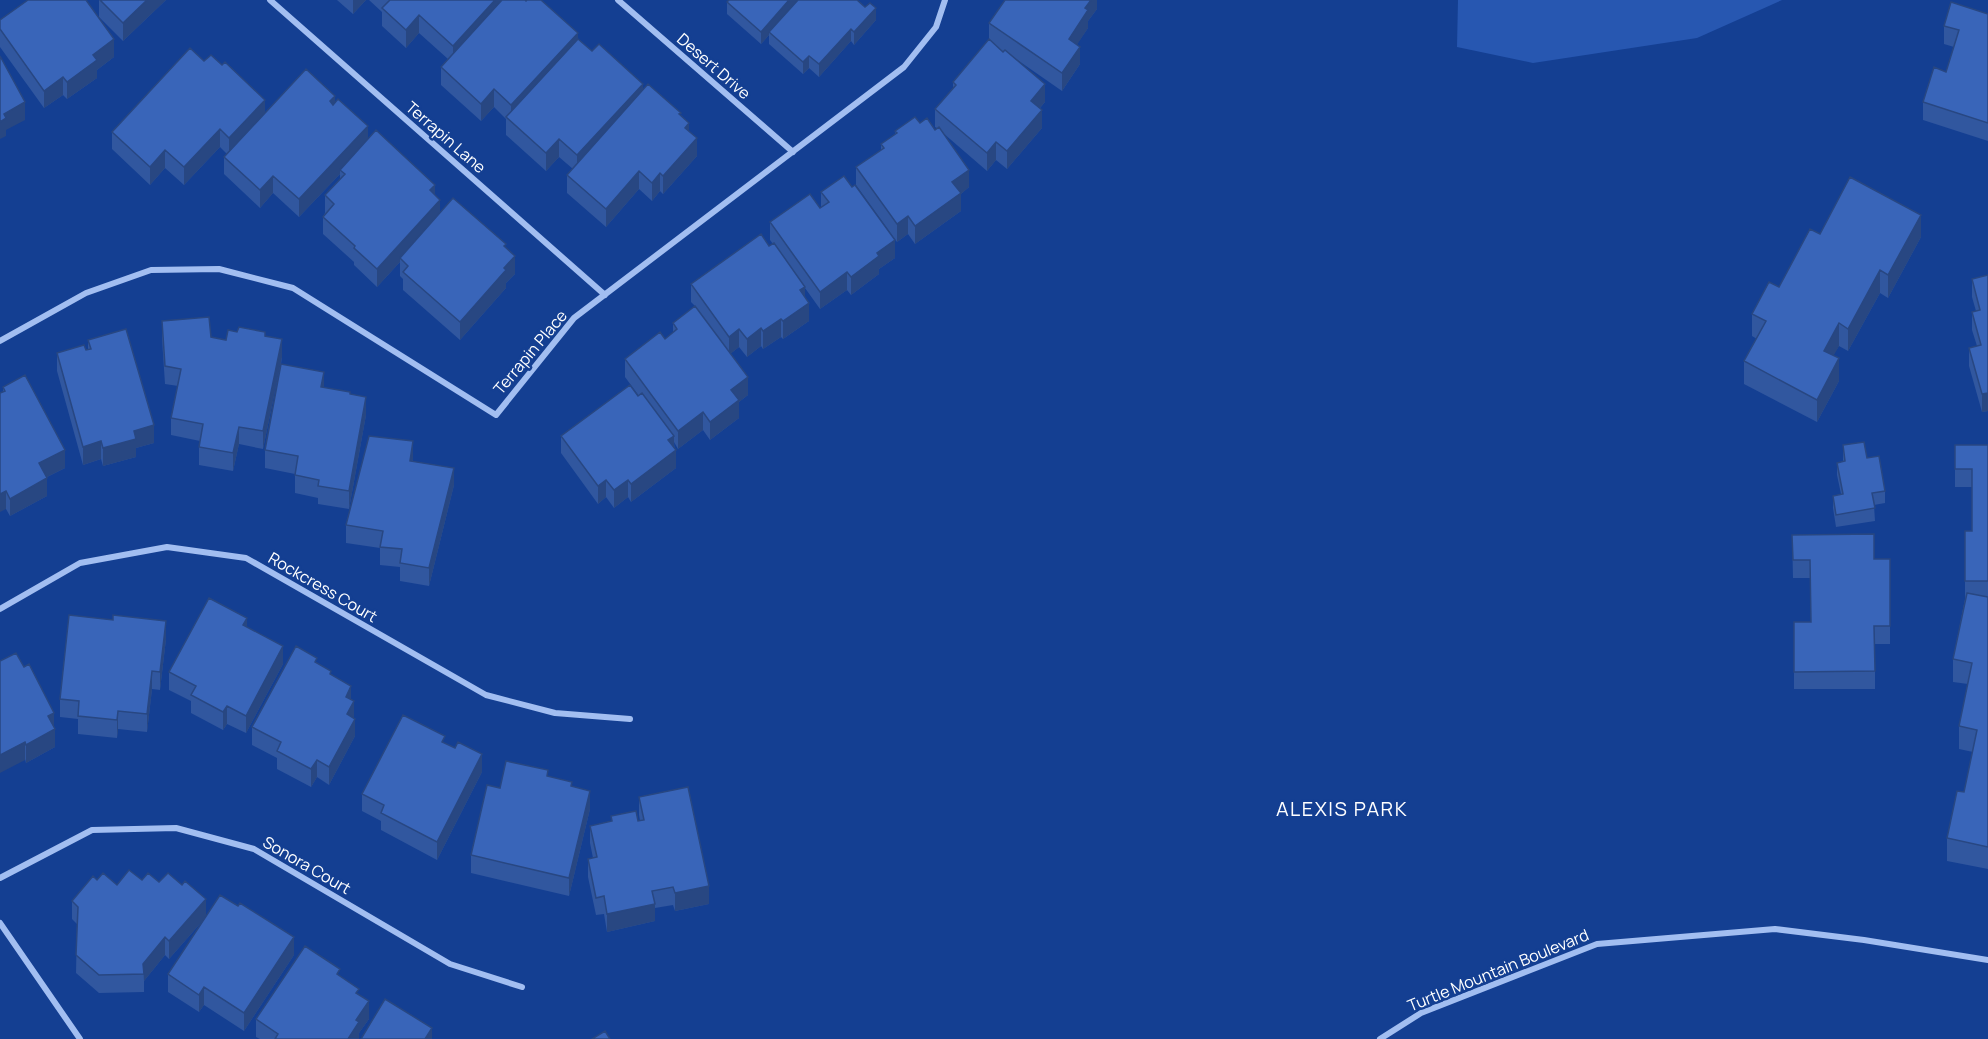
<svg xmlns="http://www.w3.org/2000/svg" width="1988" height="1039" viewBox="0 0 1988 1039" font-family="Manrope,sans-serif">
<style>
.green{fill:#2757b1}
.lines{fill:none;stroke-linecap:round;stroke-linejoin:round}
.street{stroke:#a2bef1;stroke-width:6}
.wall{fill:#31579f}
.shaded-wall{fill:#284782}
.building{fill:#3965b9;stroke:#284782;stroke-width:1.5}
.labels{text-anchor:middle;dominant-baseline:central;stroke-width:5;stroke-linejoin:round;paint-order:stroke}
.street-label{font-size:16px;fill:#fff;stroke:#143f92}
.quarter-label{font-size:20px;letter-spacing:1.5px;fill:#fff;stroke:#143f92}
</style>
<rect width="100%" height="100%" fill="#143f92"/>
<path class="green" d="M1458,0h324l-85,38 -164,25 -76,-16z"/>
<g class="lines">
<path class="street" d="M270,0l335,295
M618,0l175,152
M0,341l86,-48 65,-23 68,-1 74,19 203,127 78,-97 330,-251 32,-40 9,-27
M0,609l80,-46 87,-16 79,11 240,137 69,18 75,6
M0,878l92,-48 84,-2 78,21 196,115 72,23
M0,923l80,116
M1380,1039l41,-26 176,-69 178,-15 89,11 124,20"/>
</g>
<path class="wall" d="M99,0h67l-43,41 -24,-24z
M337,0h29l-13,14z
M369,0h156l53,39 14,12 51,39 38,26 8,16 8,24 -34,38 -3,-3 -8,10 -13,-12 -33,38 -39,-34v-18l6,-6 -14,-12 -13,14 -40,-36v-16l-12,-12 -13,14 -40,-36v-18l7,-8 -29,-26 -13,15 -24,-22v-14z
M1097,0v9l-9,12v7l-11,16 3,20 -18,27 -46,-32 29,43 -5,6 2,20 -35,41 -11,-9 -9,11 -44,-38 26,54 -8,7v17l-46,33 -7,-10 -11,8 -41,-57v-18l25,-17v-6l14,-9v-4l25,-8 15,7 2,-2 -2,-1v-18l18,-20v-7l36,-42v-17z
M727,2l149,18 -22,25 -3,-4 -32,36 -10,-9 -6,6 -34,-30v-9l-8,9 -34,-30z
M1988,14v127l-65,-21v-18l23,-30 8,-25 -10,-3v-18z
M0,20l114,37 -17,13v8l-30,21 -4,-4 -19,13 -44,-61z
M204,61l61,51 70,-9 33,37 67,55 5,17 66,36 9,26 -9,9v5l-46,52 -57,-50v-11l-3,-3v-14l-23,25 -23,-22v-3l-31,-28v-17l2,-4v-18l15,-16v-5l-41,43 -26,-24 -13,15 -36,-34v-17l3,-3 -7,-7 -36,38 -19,-17 -15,17 -38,-36v-17z
M821,192l74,66 -16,11v5l-28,21 -4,-5 -27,19 -15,-21v9l4,24 -26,18 -2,-2 -18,12 -2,-3 -14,11 -8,-10 -9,7 18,41 -9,7v16l-29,22 -7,-10 -25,19 -4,-7 2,26 -45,34 -3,-5 -14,11 -8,-11 -8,7 -37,-51v-17l78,-40 -14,-19v-18l40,-20 8,-6v-10l22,-17 -4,-4v-18l82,-40 -3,-4v-18l50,-14 1,-1z
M1820,234l101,3 -33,61 -8,-5 -32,58 -9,-5 -6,9 6,26 -22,41 -73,-38v-23l13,-22 -5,-3v-22l27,-27z
M1988,275v136l-6,1 -13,-46v-18l8,-2 -5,-16v-18l4,-1 -4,-14v-18z
M162,321l49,16 15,3 39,-4 17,21 -1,7 43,24 26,7 16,20 -17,94 -31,-5v-6l-23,-5v-19l-30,-6v-18l15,-83 -17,82 -24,-5 -6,27 -34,-6v-18l1,-6 -29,-6v-17l7,-32 -13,-2 -3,-45z
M88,340l66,103 -18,5v9l-33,9 -2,-7 -18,6 -26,-94v-18l31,-3z
M3,387l62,81 -18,9v19l-37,20 -4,-7z
M1843,445l24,13 18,33v12l-11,2 1,16 -39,6 -3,-19v-12l8,-2 -4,-19v-12l6,-1z
M1955,445h33v424l-41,-8v-23l17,-46 9,-40 -14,-3v-23l9,-42 -15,-2v-23l12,-60v-68h7v-44h-17z
M413,459v2l41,24 -25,101 -29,-5v-14l-20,-2v-17l-34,-5v-18z
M1792,535l82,24h16v85h-15v45h-81v-67h17l-1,-44h-17z
M247,627l36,37 -37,69 -19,-9 -4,6 -32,-17v-12l-22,-11v-18z
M166,639l-6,51 -8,-1 -5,43 -29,-3 -1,9 -39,-4v-15l-18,-2v-18z
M0,661l54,65 1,21 -29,16z
M317,663l14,12 20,25 3,18 1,18 -26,49 -12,-8 -6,10 -34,-18v-11l-25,-13v-18z
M445,743l10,5 27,24 -45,88 -56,-30v-9l-19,-10v-17z
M548,777l24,10 18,22 -21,87 -98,-23v-18l29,-67z
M639,797l70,107 -34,7 -2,-6 -18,3v13l-48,11 -3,-18 -8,1 -8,-38v-18l5,-1 -3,-15v-17l21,-5v-5l27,5h2l-1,-6z
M97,880l20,5 25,-5 17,2 47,35 -37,42 -4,-4 -21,26v11l-45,1 -23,-20 1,-49 -5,-5v-18z
M294,955l-50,76 -40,-26 -5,7 -31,-20v-18z
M340,977l19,18 10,24 -10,14v6h-99l-4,-2v-18z"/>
<path class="shaded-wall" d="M147,0h19l-43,41v-18z
M353,0h13l-13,14z
M495,0h16l-58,64v-18z
M789,0h12l-32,32v3l-8,9v-12z
M1091,0h6v9l-9,12v7l-19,29v-18l16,-31z
M876,8v12l-22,25v-13z
M419,15v18l-13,15v-18z
M851,29v12l-32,36v-13z
M578,33v18l-67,70v-16z
M114,39v18l-17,13v8l-30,21v-17l26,-27z
M1080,47v17l-18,27v-18z
M809,56v12l-6,6v-12z
M63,77v18l-19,13v-17z
M643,84v18l-66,71v-18z
M1045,84v18l-14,16v-17z
M494,89v18l-13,14v-17z
M335,96v18l-5,-13z
M265,100v18l-36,38v-18z
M25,102v18l-19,10v6l-6,3v-17l4,-8z
M1042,110v18l-35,41v-18z
M689,123v18l-4,-13z
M368,126v18l-28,26v4l-41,43v-18z
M220,129v18l-36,38v-18z
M697,138v18l-34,38v-18z
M559,139v18l-13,14v-18z
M996,142v18l-9,11v-18z
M165,150v18l-15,17v-18z
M969,170v17l-8,7v17l-46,33v-18l37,-44z
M639,171v18l-33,38v-18z
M660,173v18l-8,10v-18z
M273,176v17l-13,15v-18z
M435,185v17l-5,-12z
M440,200v18l-40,40v4l-23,25v-18z
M1921,215v22l-33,61v-23z
M908,216v18l-11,8v-18z
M895,240v18l-16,11v5l-28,21v-18l26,-24z
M515,256v18l-9,9v5l-46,52v-18l44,-54z
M1880,270v23l-32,58v-22z
M847,272v18l-27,19v-17z
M805,287v18l-5,-15z
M809,303v18l-26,18v-18z
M781,319v18l-18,12v-18z
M1839,323v23l-15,27v-22z
M761,328v18l-14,11v-18z
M739,329v18l-10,8v-18z
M282,339v18l-19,92v-18z
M1839,358v23l-22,41v-22z
M324,372v18l-3,-3z
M748,377v18l-9,7v16l-29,22v-18l21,-32z
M1988,393v18l-6,1v-18z
M366,397v18l-17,94v-18z
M703,412v18l-25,19v-18z
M154,425v18l-18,5v9l-33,9v-18l31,-17z
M239,427v17l-6,27v-18z
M674,436v16l2,-2v18l-45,34v-18l37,-44z
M101,441v18l-18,6v-18z
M413,441v18l-3,20v-18z
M65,450v18l-26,13v-18z
M454,468v17l-25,101v-18z
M47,478v18l-37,20v-17z
M606,480v17l-8,7v-18z
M628,480v17l-14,11v-18z
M6,491v18l-6,3v-18z
M247,618v18l-4,-11z
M166,621v18l-6,51v-18z
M283,646v18l-37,69v-17z
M152,671v18l-5,43v-18z
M351,686v18l-5,-7z
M354,701v18l-7,-5z
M227,706v18l-4,6v-18z
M118,711v18l-1,9v-18z
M54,713v17l1,-1v18l-29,16v-18l22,-29z
M355,719v17l-26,49v-18z
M25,742v18l-25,13v-18z
M482,754v18l-45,88v-18z
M317,760v17l-6,10v-18z
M590,791v18l-21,87v-18z
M709,886v18l-34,7v-18z
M206,899v18l-37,42v-18z
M655,904v17l-48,11v-18z
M165,937v18l-21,26 -1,-17z
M294,937v18l-50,76v-18z
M204,987v18l-5,7v-17z
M369,1001v18l-10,14v6h-11l8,-19z
M432,1028v11h-7z"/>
<path class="building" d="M28,0h58l28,39 -21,16 4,5 -30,22 -4,-5 -19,14 -44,-62v-9z
M100,0h47l-24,23z
M390,0h105l-42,46 -34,-31 -13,15 -24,-22z
M502,0h23l1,1 1,-1h14l37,33 -67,72 -17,-16 -13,15 -40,-37z
M729,0h60l-28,32 -34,-30z
M798,0h59l8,7 5,-4 6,5 -22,24 -3,-3 -32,35 -10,-8 -6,6 -34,-30z
M1005,0h86l-6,8 3,2 -19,29 11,8 -18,26 -73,-50z
M1951,2l37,12v109l-65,-21 11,-35 12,5 13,-42 -15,-4z
M578,39l14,12 7,-7 44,40 -66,71 -18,-16 -13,14 -40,-36z
M989,39l14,13 2,-2 40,34 -14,17 11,9 -35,41 -11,-9 -9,11 -52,-44 21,-24 -3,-3z
M190,48l14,13 7,-6 11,10 3,-3 40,38 -36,38 -9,-9 -36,38 -19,-17 -15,17 -38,-35z
M0,56l25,46 -21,12 2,4 -6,4z
M306,69l29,27 -5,5 3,4 5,-6 30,27 -69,73 -26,-23 -13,14 -36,-33z
M648,84l33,29 -2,1 10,9 -4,5 12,10 -34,38 -3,-3 -8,10 -13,-12 -33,38 -39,-34z
M915,117l5,6 7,-5 8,12 4,-3 30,43 -17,12 9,11 -46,33 -7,-10 -11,8 -41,-57 28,-19 -3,-4 16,-11 -2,-2z
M376,130l59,55 -5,5 10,10 -63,69 -23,-21 1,-2 -32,-29 11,-13 -9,-9 20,-21 -5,-4z
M844,176l8,11 3,-2 40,55 -18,13 2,3 -28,21 -4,-5 -27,20 -50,-70 40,-28 10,14 9,-6 -8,-10z
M1850,177l71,38 -33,60 -8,-5 -32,59 -9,-6 -15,28 15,7 -22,42 -73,-39 22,-40 -14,-7 17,-32 10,5 31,-58 10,5z
M453,198l53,46 -2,2 11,10 -11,12 2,2 -46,52 -57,-50 5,-6 -8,-8z
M761,234l8,12 5,-3 31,44 -5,3 9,13 -26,18 -2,-2 -18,12 -2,-3 -14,11 -8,-10 -10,8 -38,-53z
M1988,275v118l-6,1 -13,-46 12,-3 -9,-33 8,-2 -8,-31z
M695,306l53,71 -17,13 8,10 -29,22 -7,-10 -25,19 -53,-72 35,-27 5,7 12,-10 -4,-6z
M209,317l2,20 15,3 2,-10 9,2 2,-5 26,5v4l17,3 -19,92 -24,-4 -6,26 -34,-6 4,-23 -32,-6 10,-49 -16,-3 -3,-45z
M126,329l28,96 -20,6 2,8 -33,9 -2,-7 -18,6 -26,-94 27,-8 2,5 5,-1 -3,-9z
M281,364l43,8 -3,15 29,5v2l16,3 -17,94 -31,-5 1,-6 -24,-5 3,-19 -33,-6z
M25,375l40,75 -26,13 8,15 -37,21 -4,-8 -6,3v-101l5,-2 -2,-4z
M630,385l8,11 4,-3 32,43 -6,4 8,10 -45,34 -3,-4 -14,10 -8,-10 -8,6 -37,-50z
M369,436l44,5 -3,20 44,7 -25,100 -29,-5 2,-14 -22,-2 3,-16 -37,-6z
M1864,442l3,16 12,-2 6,35 -13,2 3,15 -39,7 -3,-19 10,-2 -6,-31 8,-2 -2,-16z
M1955,445h33v136h-23v-50h7v-62h-17z
M1874,534v25h16v67h-16l1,45 -81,1v-50h17l-1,-62h-17l-1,-25z
M1967,593l21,4v250l-41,-9 10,-47 7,1 13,-62 -18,-4 13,-63 -19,-4z
M209,598l38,20 -4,7 40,21 -37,70 -19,-10 -4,6 -32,-17 5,-9 -27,-14z
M69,615l44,5v-5l53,6 -6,51 -8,-1 -5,43 -29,-3 -1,9 -39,-4 1,-15 -19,-2z
M296,646l21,12 -2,4 16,9 -1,3 21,12 -5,11 8,4 -7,13 8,5 -26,48 -12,-7 -6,9 -34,-18 4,-9 -29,-15z
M16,653l8,14 5,-3 25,49 -6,3 7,13 -29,16 -1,-3 -25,13v-94z
M403,715l42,21 -3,6 13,6 3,-6 24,12 -45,88 -56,-29 3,-8 -22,-11z
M506,761l42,9 -1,6 25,6 -1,4 19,5 -21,87 -98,-23 16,-70 13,3z
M688,787l21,99 -34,7 -2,-6 -21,4 3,13 -48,10 -3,-18 -8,2 -8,-39 9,-2 -7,-31 22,-5 -1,-5 25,-5 2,10 6,-1 -5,-23z
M129,870l13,10 6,-7 11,9 9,-9 14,12 3,-4 21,18 -37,42 -4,-4 -22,27 1,10 -45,1 -23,-20 2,-48 -6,-6 21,-25 4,4 6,-7 14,12z
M220,895l18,11 2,-3 54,34 -50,76 -40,-26 -5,8 -31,-21z
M305,946l35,23 -3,5 22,15 -3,4 13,8 -13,19 3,2 -11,17h-73l3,-5 -22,-15z
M385,999l47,29 -7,11h-64z
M605,1031l5,8h-18z"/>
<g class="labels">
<g class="street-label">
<text transform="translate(714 66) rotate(41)">Desert Drive</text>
<text transform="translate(446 137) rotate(41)">Terrapin Lane</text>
<text transform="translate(530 352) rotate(-50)">Terrapin Place</text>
<text transform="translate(323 587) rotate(30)">Rockcress Court</text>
<text transform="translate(307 865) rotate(30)">Sonora Court</text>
<text transform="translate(1498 970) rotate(-22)">Turtle Mountain Boulevard</text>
</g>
<g class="quarter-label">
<text x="1342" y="808">ALEXIS PARK</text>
</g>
</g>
</svg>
